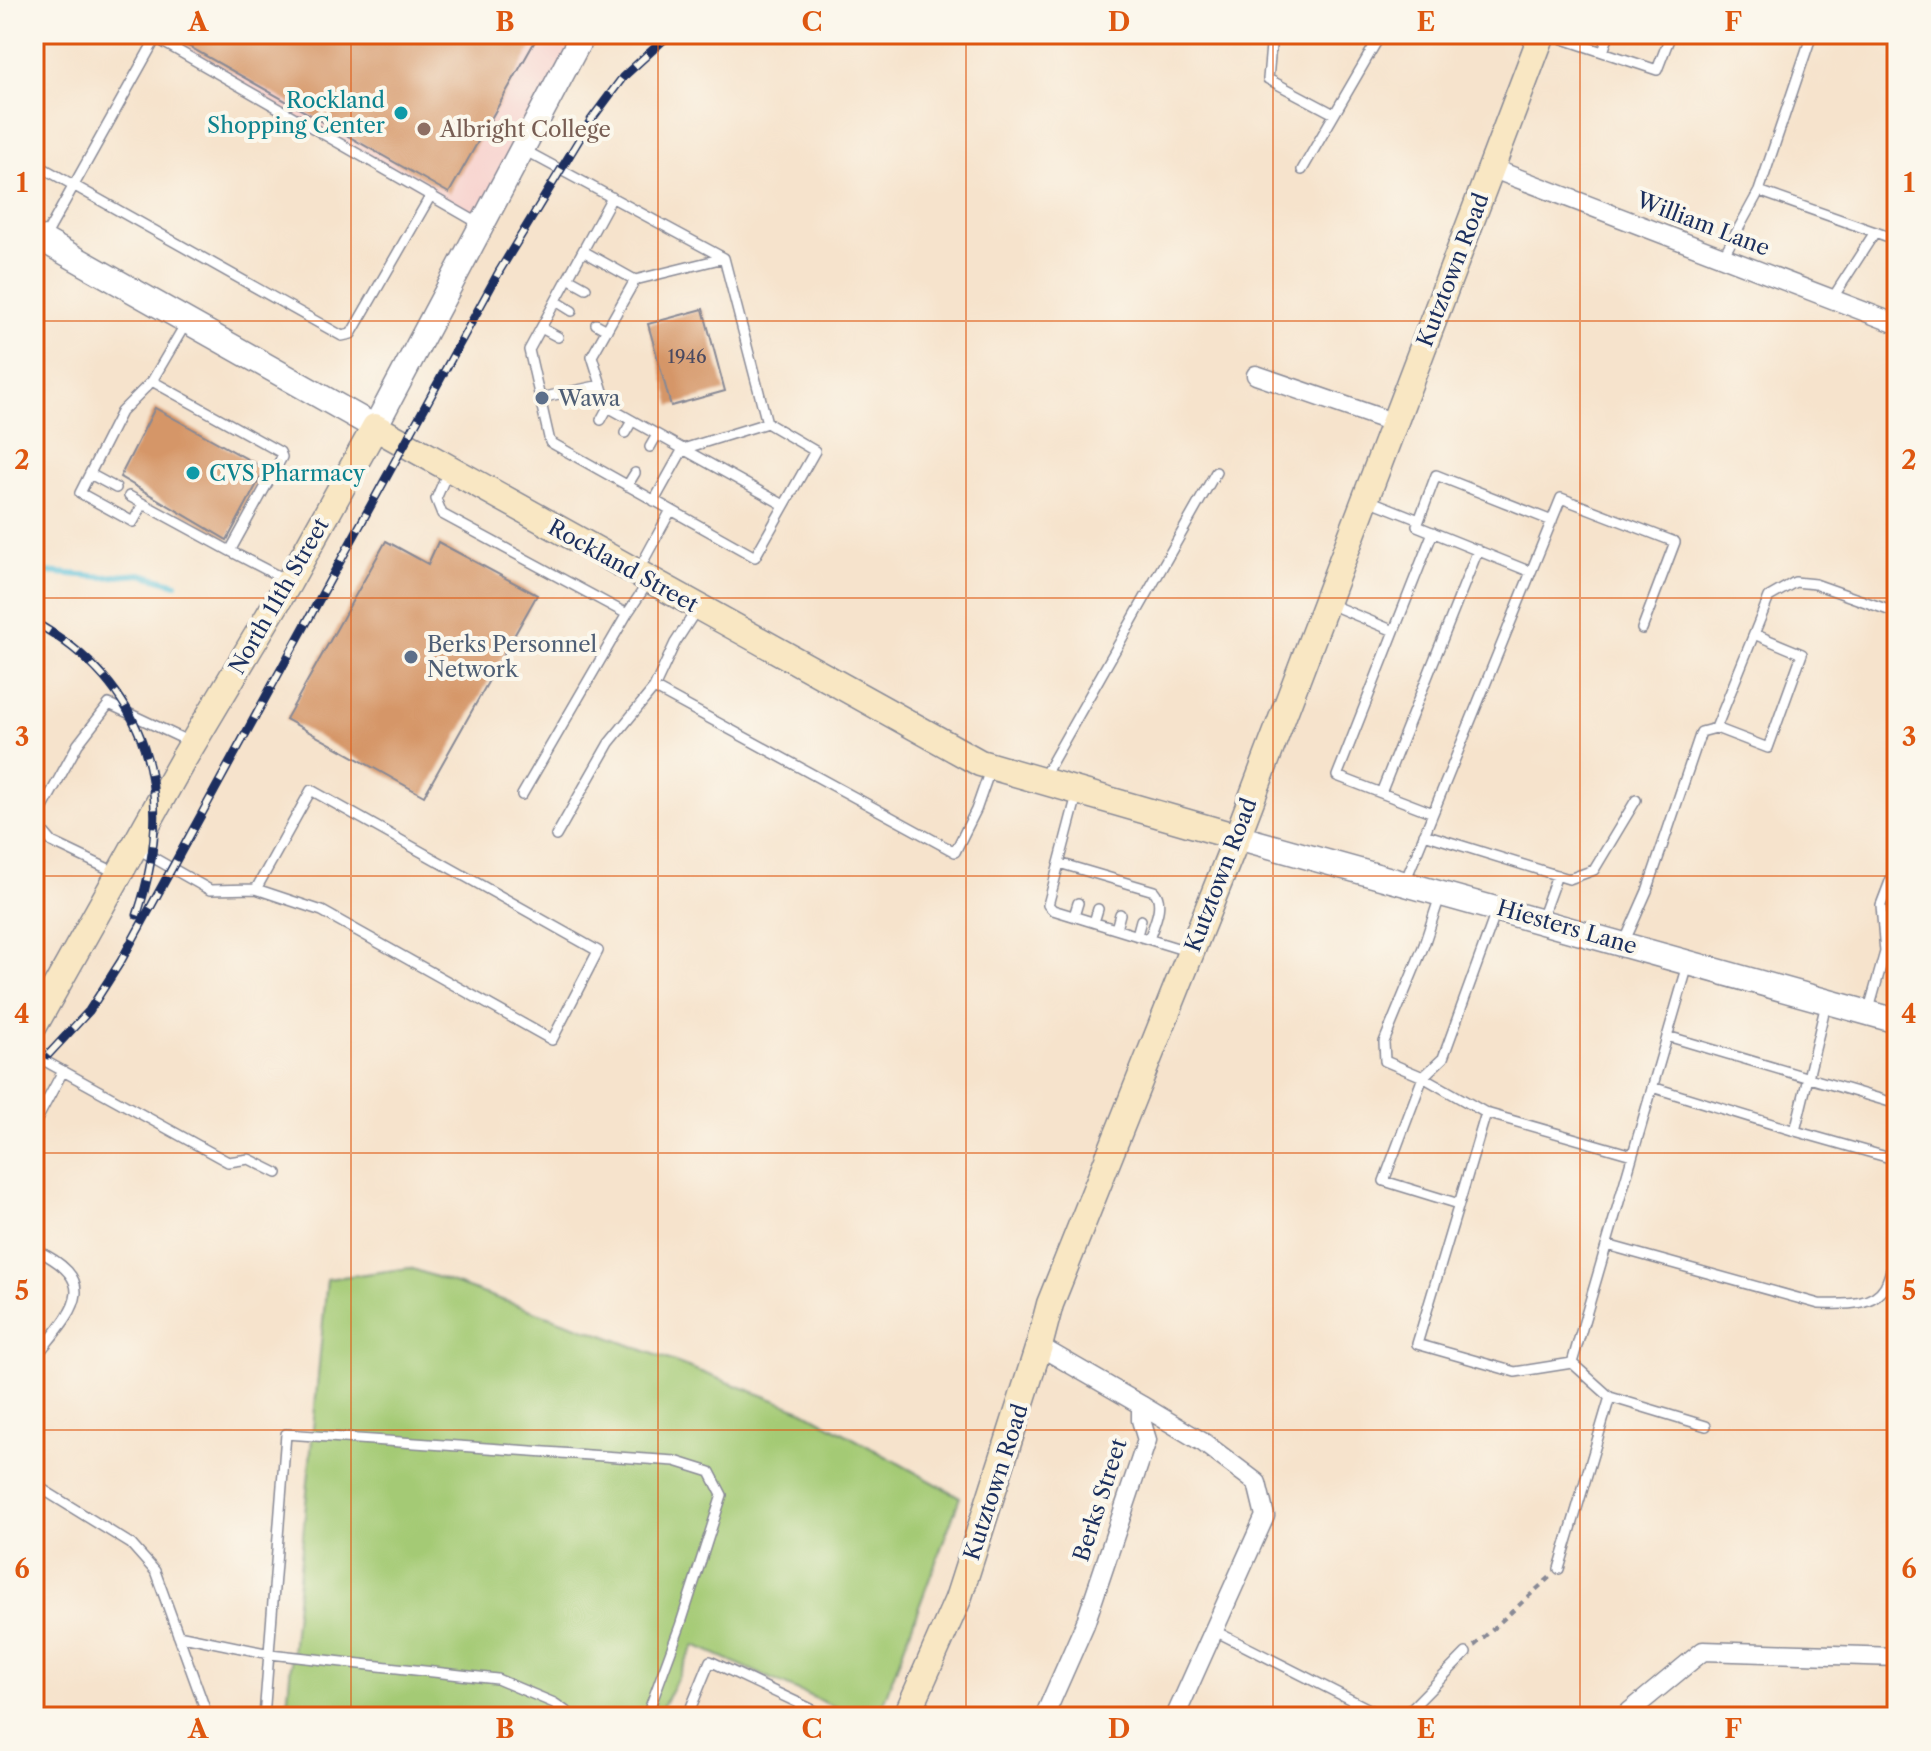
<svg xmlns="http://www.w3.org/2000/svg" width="1931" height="1751" viewBox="0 0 1931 1751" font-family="'Libre Caslon Text',serif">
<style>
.built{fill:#f7d0cc}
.green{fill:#a4ca74;stroke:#607c69;stroke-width:2}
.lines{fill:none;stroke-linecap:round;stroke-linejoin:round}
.stream{stroke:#5bc0d9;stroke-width:6}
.building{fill:#d59668}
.service-casing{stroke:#888995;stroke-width:12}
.minor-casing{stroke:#888995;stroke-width:21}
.tertiary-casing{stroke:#888995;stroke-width:27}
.secondary-casing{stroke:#888995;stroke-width:29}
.path{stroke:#888995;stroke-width:4;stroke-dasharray:6 6;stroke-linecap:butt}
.service{stroke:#fff;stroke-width:9}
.minor{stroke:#fff;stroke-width:18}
.tertiary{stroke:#fff;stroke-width:24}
.secondary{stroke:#f9e7c3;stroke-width:26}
.rail-casing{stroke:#1b2f5e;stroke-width:9}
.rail{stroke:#fbf7ec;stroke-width:6;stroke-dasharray:18;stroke-linecap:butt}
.grid{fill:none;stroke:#de5710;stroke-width:2;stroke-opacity:0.55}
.culture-dot{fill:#0f9aa8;stroke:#fbf7ec;stroke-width:3}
.education-dot{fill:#8d6e63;stroke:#fbf7ec;stroke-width:3}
.service-dot{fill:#5c6f8a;stroke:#fbf7ec;stroke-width:3}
.labels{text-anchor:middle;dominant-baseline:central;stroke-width:8;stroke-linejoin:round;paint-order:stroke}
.number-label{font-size:18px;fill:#4a4960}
.culture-label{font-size:22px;fill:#0d838f;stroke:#fbf7ec;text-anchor:end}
.education-label{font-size:22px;fill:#785e54;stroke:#fbf7ec;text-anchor:start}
.street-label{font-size:22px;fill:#1b2f5e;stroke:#fbf7ec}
.service-label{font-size:22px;fill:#4e5e75;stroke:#fbf7ec;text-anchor:start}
.neatline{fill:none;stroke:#de5710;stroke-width:3}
.grid-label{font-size:26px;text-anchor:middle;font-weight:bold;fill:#de5710}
</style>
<rect width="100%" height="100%" fill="#fbf7ec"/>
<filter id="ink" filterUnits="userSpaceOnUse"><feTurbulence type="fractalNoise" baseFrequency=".0125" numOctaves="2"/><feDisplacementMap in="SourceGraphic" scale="16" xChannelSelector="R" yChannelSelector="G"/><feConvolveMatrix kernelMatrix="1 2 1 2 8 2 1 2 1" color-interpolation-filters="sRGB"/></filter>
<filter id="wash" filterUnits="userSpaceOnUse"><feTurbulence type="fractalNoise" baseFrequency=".006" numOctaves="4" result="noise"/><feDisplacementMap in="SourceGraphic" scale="32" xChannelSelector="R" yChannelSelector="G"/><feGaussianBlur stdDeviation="1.8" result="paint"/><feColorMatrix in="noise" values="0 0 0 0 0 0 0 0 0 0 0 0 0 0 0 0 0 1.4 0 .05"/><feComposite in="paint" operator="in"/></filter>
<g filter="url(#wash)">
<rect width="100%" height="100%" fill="#f6e3cc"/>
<path class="built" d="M155,34h427l-102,190z"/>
<path class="green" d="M410,1268l196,68 198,75 156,86 -82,220h-21l-162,-72 -38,72h-371l41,-438z"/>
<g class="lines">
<path class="stream" d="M34,571l70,6 37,-3 35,10"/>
</g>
<g id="blocks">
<path class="building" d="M167,34h372l-90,159z
M703,309l22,82 -54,15 -23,-82z
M155,408l110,61 -38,71 -107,-63z
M386,541l42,23 10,-22 99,53 -113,201 -138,-77z"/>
</g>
</g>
<g filter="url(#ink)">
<use href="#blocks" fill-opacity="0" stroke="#888995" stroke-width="2"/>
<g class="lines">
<g class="service-casing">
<path id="service" d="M149,34l331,190
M1272,34l-4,45 66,35
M1548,34l109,36 14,-36
M1603,52l6,-18
M522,149l202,109 43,165 -84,26 101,56
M34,163l308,173 9,-2 80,-139
M1302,170l79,-136
M1759,191l116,41 -43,67
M612,197l-83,153 21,92 205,115 60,-106 -48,-28
M1875,232l22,8
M45,237l111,-199
M583,251l52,29 89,-22
M1723,257l36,-66 53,-157
M568,278l18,10
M635,280l-43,76 16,51 75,42 -29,52
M556,301l16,10
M186,323l-34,58 128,71 2,5 -52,94 56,29
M596,324l11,6
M541,328l17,9
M540,398l61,-13
M601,420l7,-13
M625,433l7,-12
M650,447l7,-12
M448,471l-12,28 6,15 185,100
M90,474l26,14
M627,486l8,-13
M129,496l101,55
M1366,499l53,21
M143,504l-10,18 -53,-29 41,-81 31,-31
M638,571l33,-61
M1531,572l-114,-46 19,-51 116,46
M1327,603l67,28
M697,609l-22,34 -21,45 301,164 21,-42 14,-40
M1716,728l52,20 34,-94 -48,-20
M1043,778l173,-306
M1381,793l-44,-17 96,-244
M522,795l105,-181 22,-33
M1077,795l-29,110 5,5 134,41
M1433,813l-52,-20 97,-243
M1424,834l145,45 25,-9 42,-70
M556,836l53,-93 45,-55
M138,849l72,41 46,-1 66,22 230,129 46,-89 -287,-161 -55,99
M1059,863l95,28c11,12 0,33 -5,48
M119,874l-67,-32 -17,-20 43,-78 31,-40 81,38
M1405,882l156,-384 114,44 -33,87
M1440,896l-16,49 -40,97 1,19 38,16 63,36 146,42
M1496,912l-53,146 -20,19 -39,104 75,23 -42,140 98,28 57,-9
M1074,916l4,-13
M1541,919l16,-44
M1094,922l4,-13
M1116,929l4,-15
M1137,935l4,-15
M1624,943l23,-52 54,-159 15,-4 53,-131 26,-15 20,2 82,29
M1885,952l12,-13
M1868,1013l17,-61 -4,-47 16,-42
M1667,1036l230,68
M34,1055l194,107 21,-3 28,14
M1652,1087l143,44 31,-127
M34,1125l29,-54
M1795,1131l102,29
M1459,1204l27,-91
M1607,1245l212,59c21,0 53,4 66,-18 6,-11 8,-26 12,-38
M34,1249c73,34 36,64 0,110
M1572,1363l116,-398
M1610,1397l96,29
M34,1484l97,60 24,27 53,146
M1559,1569l51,-172 -38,-34
M1213,1630l164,83 -4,4
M178,1635l92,19 227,25 57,24 20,14
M1377,1713l28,2 61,-62
M264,1717l22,-283 389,27 35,11 12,23 -42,131 -31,84 -6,7
M687,1717l23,-56 118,56"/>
</g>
<g class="minor-casing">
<path id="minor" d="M1491,168l406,156
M1256,375l139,48
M1039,1346l102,59v15l6,20 -62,184 -41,93
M1141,1405l63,38 53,40 8,33 -90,201
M1623,1717l80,-66 194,6"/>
</g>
<g class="tertiary-casing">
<path id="tertiary" d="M34,235l341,192 208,-393
M1237,837l660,184"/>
</g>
<g class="secondary-casing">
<path id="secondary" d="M34,1026l150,-268 105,-176 86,-155 605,336 257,74
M906,1717l52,-118 81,-253 11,-42 187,-467 305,-803"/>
</g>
<path class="path" d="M1474,1646l76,-69"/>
<use href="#service" class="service"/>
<use href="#minor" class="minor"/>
<use href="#tertiary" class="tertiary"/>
<use href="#secondary" class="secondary"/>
<g class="rail-casing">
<path id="rail" d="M34,622c115,64 144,172 103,293
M48,1055l41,-44 32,-50 379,-691 91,-150 32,-43 47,-43"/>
</g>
<use href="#rail" class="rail"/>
</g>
</g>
<path class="grid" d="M351,34v1683M658,34v1683M966,34v1683M1273,34v1683M1580,34v1683M34,321h1863M34,598h1863M34,876h1863M34,1153h1863M34,1430h1863"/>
<g class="culture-dot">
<circle cx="401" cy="113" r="8"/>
<circle cx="193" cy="473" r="8"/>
</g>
<circle class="education-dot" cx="424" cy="129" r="8"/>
<g class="service-dot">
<circle cx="542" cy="398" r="8"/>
<circle cx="411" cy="657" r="8"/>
</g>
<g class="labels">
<g class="number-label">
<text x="687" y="357">1946</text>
</g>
<g class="culture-label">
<text x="385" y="100">Rockland<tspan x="385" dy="25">Shopping Center</tspan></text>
<text x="209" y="473" text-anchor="start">CVS Pharmacy</text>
</g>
<g class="education-label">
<text x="440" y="129">Albright College</text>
</g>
<g class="street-label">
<text transform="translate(1703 224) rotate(21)">William Lane</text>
<text transform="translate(1453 270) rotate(-69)">Kutztown Road</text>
<text transform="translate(623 566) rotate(29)">Rockland Street</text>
<text transform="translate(279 596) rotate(-60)">North 11th Street</text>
<text transform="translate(1221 875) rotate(-69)">Kutztown Road</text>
<text transform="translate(1567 927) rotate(16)">Hiesters Lane</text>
<text transform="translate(996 1482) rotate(-72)">Kutztown Road</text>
<text transform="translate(1100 1500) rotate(-72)">Berks Street</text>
</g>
<g class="service-label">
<text x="558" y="398">Wawa</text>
<text x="427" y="644">Berks Personnel<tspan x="427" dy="25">Network</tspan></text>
</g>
</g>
<rect width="1931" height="1751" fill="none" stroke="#fbf7ec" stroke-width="88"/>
<rect x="44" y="44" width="1843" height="1663" class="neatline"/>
<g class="grid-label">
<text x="198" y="31">A</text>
<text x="505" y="31">B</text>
<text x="812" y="31">C</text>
<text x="1119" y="31">D</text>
<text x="1426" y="31">E</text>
<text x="1733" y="31">F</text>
<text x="22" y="192">1</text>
<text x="1909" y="192">1</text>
<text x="22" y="469">2</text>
<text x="1909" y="469">2</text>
<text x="22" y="746">3</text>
<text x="1909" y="746">3</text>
<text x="22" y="1023">4</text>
<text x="1909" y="1023">4</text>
<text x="22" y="1300">5</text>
<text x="1909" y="1300">5</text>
<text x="22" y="1578">6</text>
<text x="1909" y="1578">6</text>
<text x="198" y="1738">A</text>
<text x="505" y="1738">B</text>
<text x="812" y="1738">C</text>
<text x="1119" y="1738">D</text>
<text x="1426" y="1738">E</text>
<text x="1733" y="1738">F</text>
</g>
</svg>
